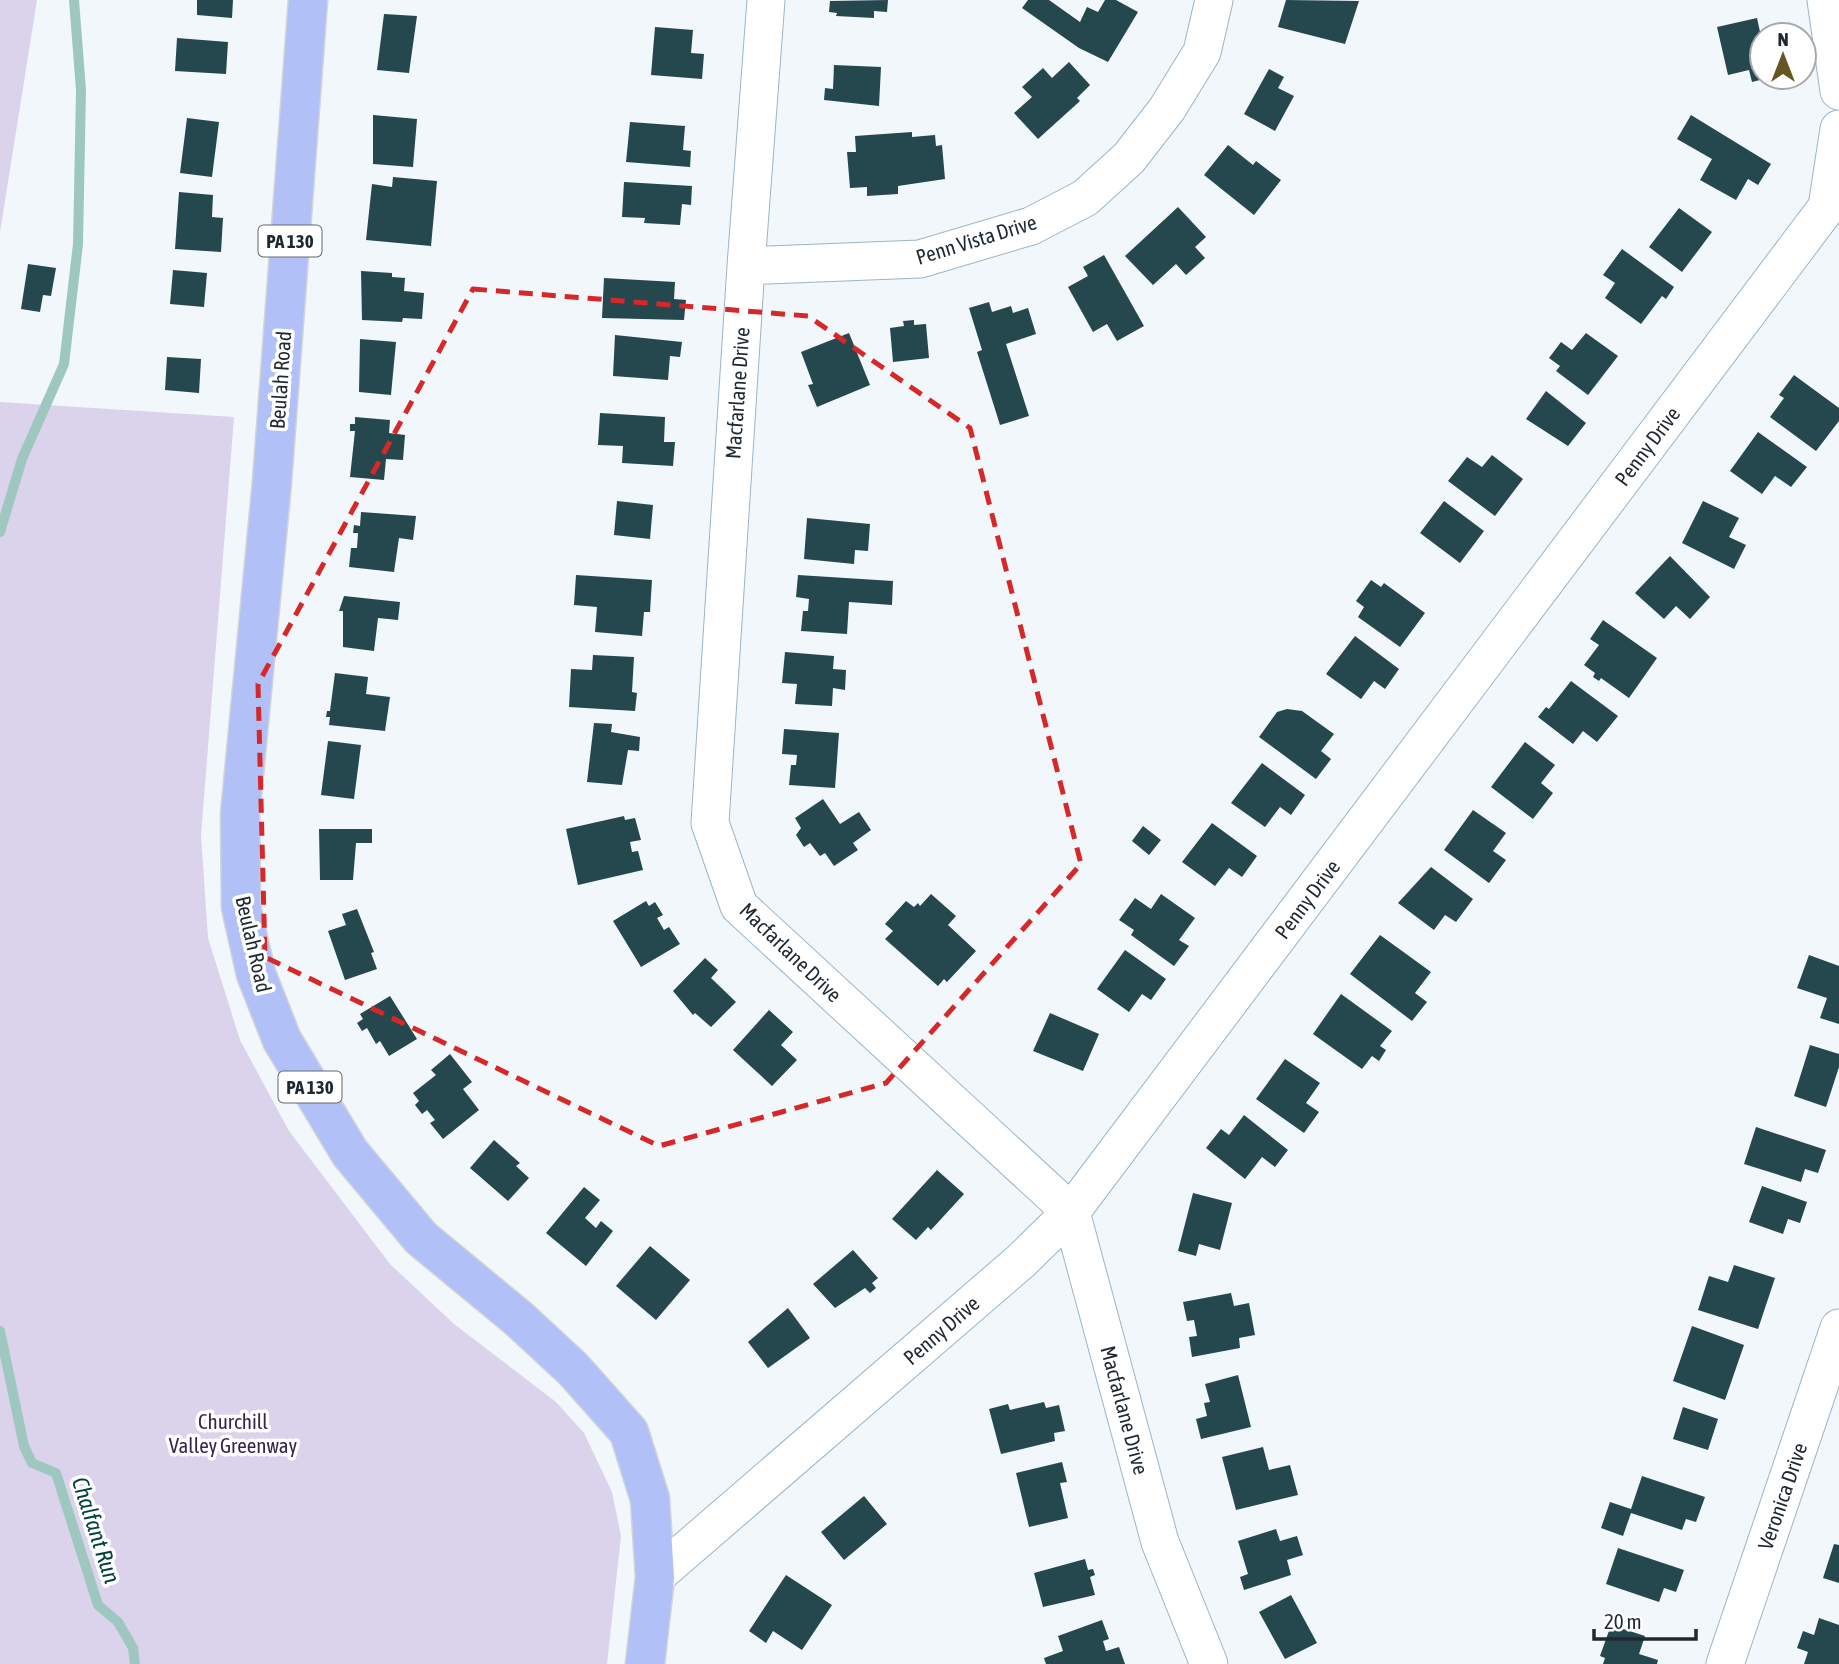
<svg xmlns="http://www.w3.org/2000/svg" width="1839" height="1664" viewBox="0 0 1839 1664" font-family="'Asap Condensed',sans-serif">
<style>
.green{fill:#dbd2ec}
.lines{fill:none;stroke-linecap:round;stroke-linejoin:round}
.stream{stroke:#9ec8bf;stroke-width:10}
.building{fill:#25474e}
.minor-casing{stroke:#9ab5c9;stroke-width:39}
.primary-casing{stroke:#d2d4d6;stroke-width:41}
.minor{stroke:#fff;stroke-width:37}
.primary{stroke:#b2c0f8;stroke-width:38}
.marked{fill:none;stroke:#d62828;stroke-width:5;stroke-dasharray:14 9;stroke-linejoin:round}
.labels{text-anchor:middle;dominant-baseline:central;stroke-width:7;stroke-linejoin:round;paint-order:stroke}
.shield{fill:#fff;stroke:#62696f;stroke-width:2}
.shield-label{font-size:19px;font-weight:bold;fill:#1f2931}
.street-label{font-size:21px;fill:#1f2931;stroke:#fff}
.park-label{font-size:21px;fill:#36244e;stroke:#fff}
.water-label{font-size:23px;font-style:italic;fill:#02423a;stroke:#fff}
</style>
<rect width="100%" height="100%" fill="#f2f7fc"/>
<path class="green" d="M0,0h37l-37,232z
M0,402l234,15 -33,419 7,102 32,102 49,91 101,133 64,60 102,78 28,31 28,59 9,44 -14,128h-607z"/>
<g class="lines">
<path class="stream" d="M0,532l22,-73 42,-95 14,-120 3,-154 -7,-90
M0,1331l24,115 8,17 24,10 42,132 20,17 15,26 2,16"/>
</g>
<path class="building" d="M197,0h36l-1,18 -35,-3z
M888,0l-1,12 -13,-1v7l-38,-2 1,-3 -8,-1 1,-11z
M1028,0h21l31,22 7,-15 11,5 7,-12h11l22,12 -30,50 -29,-14 -57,-40z
M1286,0l73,1 -14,43 -67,-17z
M384,14l33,2 -8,57 -32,-3z
M1757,18l5,23v36l6,1 -16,4 -3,-12 -21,5 -11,-48z
M655,27l38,3 -2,23 13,1 -2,25 -51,-4z
M177,38l51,4 -2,32 -51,-3z
M1069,62l21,23 -13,13 3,3 -42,38 -24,-26 18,-16 -10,-10 21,-19 9,10z
M834,65l47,2 -2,39 -55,-6 1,-12 8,1z
M1269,69l15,8 -6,11 16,8 -19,35 -31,-17z
M373,115l44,4 -4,48 -40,-3z
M1691,115l80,49 -13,21 -10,-6 -12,21 -36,-20 12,-21 -35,-20z
M187,118l32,4 -7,55 -32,-4z
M630,122l55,4 -2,24 8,1 -1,16 -64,-5z
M912,132v5l23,-2 1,11 6,-1 3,34 -47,7v8l-31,2v-9l-17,1 -3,-36h9l-1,-16z
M1228,145l25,20 3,-4 25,19 -27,35 -50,-40z
M393,177l44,4 -6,65 -65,-6 6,-56 20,3z
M624,182l68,4 -1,19 -9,-1 -2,21 -36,-2 1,-5 -23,-1z
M179,192l34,3 -1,22 11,1 -2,34 -46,-3z
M1178,207l28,30 -11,10 10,11 -19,17 -10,-11 -23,21 -28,-29z
M1679,208l33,24 -30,40 -33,-25z
M1622,249l52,38 -8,12 -4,-3 -21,28 -36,-26 10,-15 -12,-8z
M1104,255l40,71 -27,15 -10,-17 -14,8 -25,-45 20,-11 -5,-9z
M28,264l28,4 -5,28 -8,-1 -3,17 -19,-3z
M173,270l34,3 -3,34 -34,-3z
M361,271l31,2v4l13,1 -1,13 20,2 -2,26 -19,-1 -1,4 -40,-2z
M604,278l71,4 -1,17 12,1 -2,20 -82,-2z
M989,302l3,10 19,-6 2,7 15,-5 8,26 -30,10 23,72 -29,9 -23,-73 5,-2 -13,-42z
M914,320v5l12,-1 3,34 -36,4 -3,-34 14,-2 -1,-5z
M849,333l21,52 -53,22 -9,-22 5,-1 -12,-32z
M1586,333l32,23 -30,39 -32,-24 4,-5 -11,-8 12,-16 11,8z
M615,335l67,7 -2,15 -10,-1 -2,24 -55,-4z
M360,339l36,3 -5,53 -32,-3z
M167,357l34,2 -2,34 -34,-3z
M1794,375l45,33v13l-23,30 -46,-34 14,-19 -5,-3z
M1546,391l40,32 -18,23 -42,-27z
M600,413l65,4 -1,25h11l-2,24 -51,-3 1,-17 -25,-1z
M355,417l35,3 -1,13 16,2 -2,25 -17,-1 -2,21 -34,-3 5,-46h-5v-7h5z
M1758,432l49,35 -16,20 -16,-11 -13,18 -32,-23z
M1492,455l31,24 -28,37 -47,-35 19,-24 15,10z
M617,501l36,4 -3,34 -36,-4z
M1444,501l40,30 -24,32 -40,-30z
M1703,501l36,17 -10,19 17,8 -12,24 -52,-26z
M361,512l55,4 -3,24 -14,-2 -5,34 -45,-5 2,-19h6l1,-15h-5l1,-8 6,1z
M807,518l63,6 -2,27 -13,-1 -1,14 -50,-5z
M1670,556l40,41 -20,22 -14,-13 -12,13 -29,-26z
M576,575l76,5 -2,32h-6l-2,24 -47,-4 2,-25 -23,-2z
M798,575l95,6 -1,24 -43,-3 -2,32 -46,-3 2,-20h5l1,-12 -13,-2z
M1371,580l10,7 3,-4 41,30 -25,34 -42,-30 6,-10 -8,-6z
M344,596l56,6 -2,18 -20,-2 -4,33 -31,-4v-36h-4z
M1603,620l54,38 -28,40 -28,-20 -2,3 -6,-4 2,-4 -11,-8 15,-20 -9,-6z
M1355,636l44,33 -14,20 -11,-8 -13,18 -35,-25z
M785,652l49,4 -1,13 13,1 -1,20 -12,-2 -1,18 -37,-2 2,-20 -15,-1z
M593,655l41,2 -2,35 5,1 -2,18 -66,-4 2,-38 21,1z
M335,673l33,4 -2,17 24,3 -5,34 -56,-6 1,-8h-4l1,-6h3z
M1571,681l47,35 -21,26 -14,-11 -10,13 -35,-27 8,-10 3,2z
M1287,709l15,2 32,23 -13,17 10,8 -15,20 -57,-42 18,-25z
M594,723l18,1 -1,8 29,5 -1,14 -11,-1 -6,35 -35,-3z
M784,729l55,4 -4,55 -46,-3 2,-20h5l1,-10 -15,-1z
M328,741l33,4 -7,54 -33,-4z
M1525,742l30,23 -14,18 12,10 -20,26 -42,-32z
M1262,763l43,32 -14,20 -11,-8 -15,20 -34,-24z
M823,799l17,25 19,-12 12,18 -18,13 5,7 -24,16 -9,-13 -5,3 -10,-13 -6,4 -8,-12 5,-7 -6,-10z
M1473,810l33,23 -13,18 13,9 -17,23 -45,-33z
M624,816l1,4 10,-2 6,22 -11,2 2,10 6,-1 5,19 -65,15 -12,-56z
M1212,823l45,33 -15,21 -13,-9 -14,18 -33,-24z
M1143,826l18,14 -12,15 -17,-14z
M319,829h53v14h-16l-3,37h-33z
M1431,867l42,32 -17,23 -11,-7 -11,15 -36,-27z
M931,894l25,22 -8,9 28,26 -29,31 -3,-3 -6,7 -53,-47 8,-8 -8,-7 21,-23 8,6 4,-4 2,3z
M1161,894l34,24 -16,22 10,6 -15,20 -43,-31 3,-5 -15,-10 16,-22 16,11z
M646,901l3,5 6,-4 8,13 -6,3 7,12 5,-3 11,17 -39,23 -28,-46z
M357,909l17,43 -3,1 6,16 -32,11 -17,-49 18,-6 -4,-11z
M1380,935l51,37 -16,21 12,9 -15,19 -62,-47z
M1125,950l41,29 -15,21 -9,-6 -13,18 -32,-23z
M1809,955l30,11v58l-19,-6 7,-20 -30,-10z
M705,958l13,12 -7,8 25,24 -25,25 -16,-14 -2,2 -20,-24z
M1341,994l51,37 -12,15 6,4 -7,11 -7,-5 -10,13 -49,-35z
M390,996l27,43 -28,17 -9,-15 -4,3 -9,-16 -5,3 -5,-8 6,-4 -3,-5z
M769,1010l24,22 -12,13 16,15 -25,26 -39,-36z
M1050,1013l49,21 -16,37 -50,-20z
M1810,1045l29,9v13l-13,40 -32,-11z
M450,1054l22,28 -9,7 16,21 -36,29 -13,-16 5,-3 -8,-10 -5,4 -7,-9 4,-4 -6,-8 23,-18 -5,-5z
M1285,1059l35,24 -14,20 13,9 -15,21 -48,-34z
M1244,1115l44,35 -13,17 -13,-10 -17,22 -39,-31 15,-19 8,6z
M1756,1127l70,23 -8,23 -13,-4 -4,13 -57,-18z
M494,1140l26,23 -4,3 13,12 -21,23 -38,-33z
M937,1170l27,24 -33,36 -3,-3 -12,13 -24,-21z
M1762,1186l45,16 -7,21 -12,-4 -5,15 -34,-12z
M584,1187l16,13 -15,18 11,10 5,-7 12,10 -27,35 -40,-33z
M1193,1193l39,10 -12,47 -21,-6 -3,12 -18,-5z
M650,1246l40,34 -34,40 -40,-34z
M853,1250l25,28 -6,5 4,5 -6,5 -5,-5 -30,20 -22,-24z
M1734,1265l41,13 -17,51 -60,-19 11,-34 19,6z
M1231,1293l3,13 15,-3 6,32 -16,3 1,10 -48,9 -3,-20 8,-1 -3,-16 -7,1 -4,-19z
M788,1308l22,30 -42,30 -20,-26z
M1692,1326l52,19 -19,55 -52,-19z
M1238,1375l13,52 -50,12 -5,-20 11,-3 -3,-13 6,-1 -5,-18z
M1044,1402l2,6 13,-3 6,26 -11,2 1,8 -54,13 -12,-45 19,-5 2,6z
M1683,1407l35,12 -10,31 -35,-11z
M1263,1447l6,23 21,-5 8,30 -62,15 -14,-53z
M1062,1462l5,20 -7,1 8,35 -39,9 -13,-54z
M1642,1476l63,21 -9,25 -10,-3 -4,11 -51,-17 -8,23 -22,-8 9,-26 21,7z
M864,1496l23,28 -43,36 -23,-28z
M1276,1529l4,12 17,-5 6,19 -16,5 4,15 -47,15 -4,-13 8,-3 -10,-33z
M1834,1544l5,1v38l-16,-5z
M1618,1548l66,22 -8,22 -12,-4 -5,14 -53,-18z
M1085,1559l3,11 5,-1 2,6 -5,2 5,18 -52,12 -9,-34z
M786,1575l46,30 -30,45 -29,-19 -7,12 -17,-12z
M1291,1595l26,48 -32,16 -26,-47z
M1819,1618l20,7v39h-35l4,-12 -11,-4 6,-17 11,4z
M1102,1620l7,19 -6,2 3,10 13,-4 6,17h-79l-2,-6 19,-7 -5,-15z
M1611,1625l34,11 -6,18 19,6 -1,4h-54l2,-6 -5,-2z"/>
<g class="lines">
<g class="minor-casing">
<path id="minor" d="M766,0l-20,266 -36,557 29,83 332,306 89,330 49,122
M1826,0l13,91
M746,266l174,-7 111,-33 54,-28 44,-40 38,-49 35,-57 12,-52
M655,1577l366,-316 50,-49 756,-1005 12,-78
M1725,1664l114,-336"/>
</g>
<g class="primary-casing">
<path id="primary" d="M308,0l-36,482 -32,333 1,92 15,67 26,66 68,113 71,85 98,81 54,50 56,63 21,67 5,78 -10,87"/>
</g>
<use href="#minor" class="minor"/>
<use href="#primary" class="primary"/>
</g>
<path class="marked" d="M473,289l335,27 162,112 111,436 -195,219 -227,63 -394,-189 -7,-273z"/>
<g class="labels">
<g class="shield">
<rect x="258.5" y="225.5" width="63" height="31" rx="5"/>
<rect x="278.5" y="1071.5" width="63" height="31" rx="5"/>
</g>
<g class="shield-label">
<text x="290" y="241">PA 130</text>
<text x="310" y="1087">PA 130</text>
</g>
<g class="street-label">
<text transform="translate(976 239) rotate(-17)">Penn Vista Drive</text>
<text transform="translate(280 380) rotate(-86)">Beulah Road</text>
<text transform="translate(737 393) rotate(-86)">Macfarlane Drive</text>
<text transform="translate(1647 446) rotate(-53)">Penny Drive</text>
<text transform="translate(1307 899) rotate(-53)">Penny Drive</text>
<text transform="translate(254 944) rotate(77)">Beulah Road</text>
<text transform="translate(791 952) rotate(44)">Macfarlane Drive</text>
<text transform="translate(941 1330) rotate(-41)">Penny Drive</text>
<text transform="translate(1125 1410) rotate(75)">Macfarlane Drive</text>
<text transform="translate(1782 1496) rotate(-71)">Veronica Drive</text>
</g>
<g class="park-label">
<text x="233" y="1421">Churchill<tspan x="233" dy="24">Valley Greenway</tspan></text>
</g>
<g class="water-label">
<text transform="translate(96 1530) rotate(72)">Chalfant Run</text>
</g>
</g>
<g transform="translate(1783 56)"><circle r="33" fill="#ffffff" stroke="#a5a9ad" stroke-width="2"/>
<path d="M0-5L12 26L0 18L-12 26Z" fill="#675623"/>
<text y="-10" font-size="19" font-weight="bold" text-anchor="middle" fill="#1f2931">N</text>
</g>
<path d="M1594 1629v10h102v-10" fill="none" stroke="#1f2931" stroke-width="3.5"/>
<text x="1604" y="1629" font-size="21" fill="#1f2931" stroke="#ffffff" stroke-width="5" paint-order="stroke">20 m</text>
</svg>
